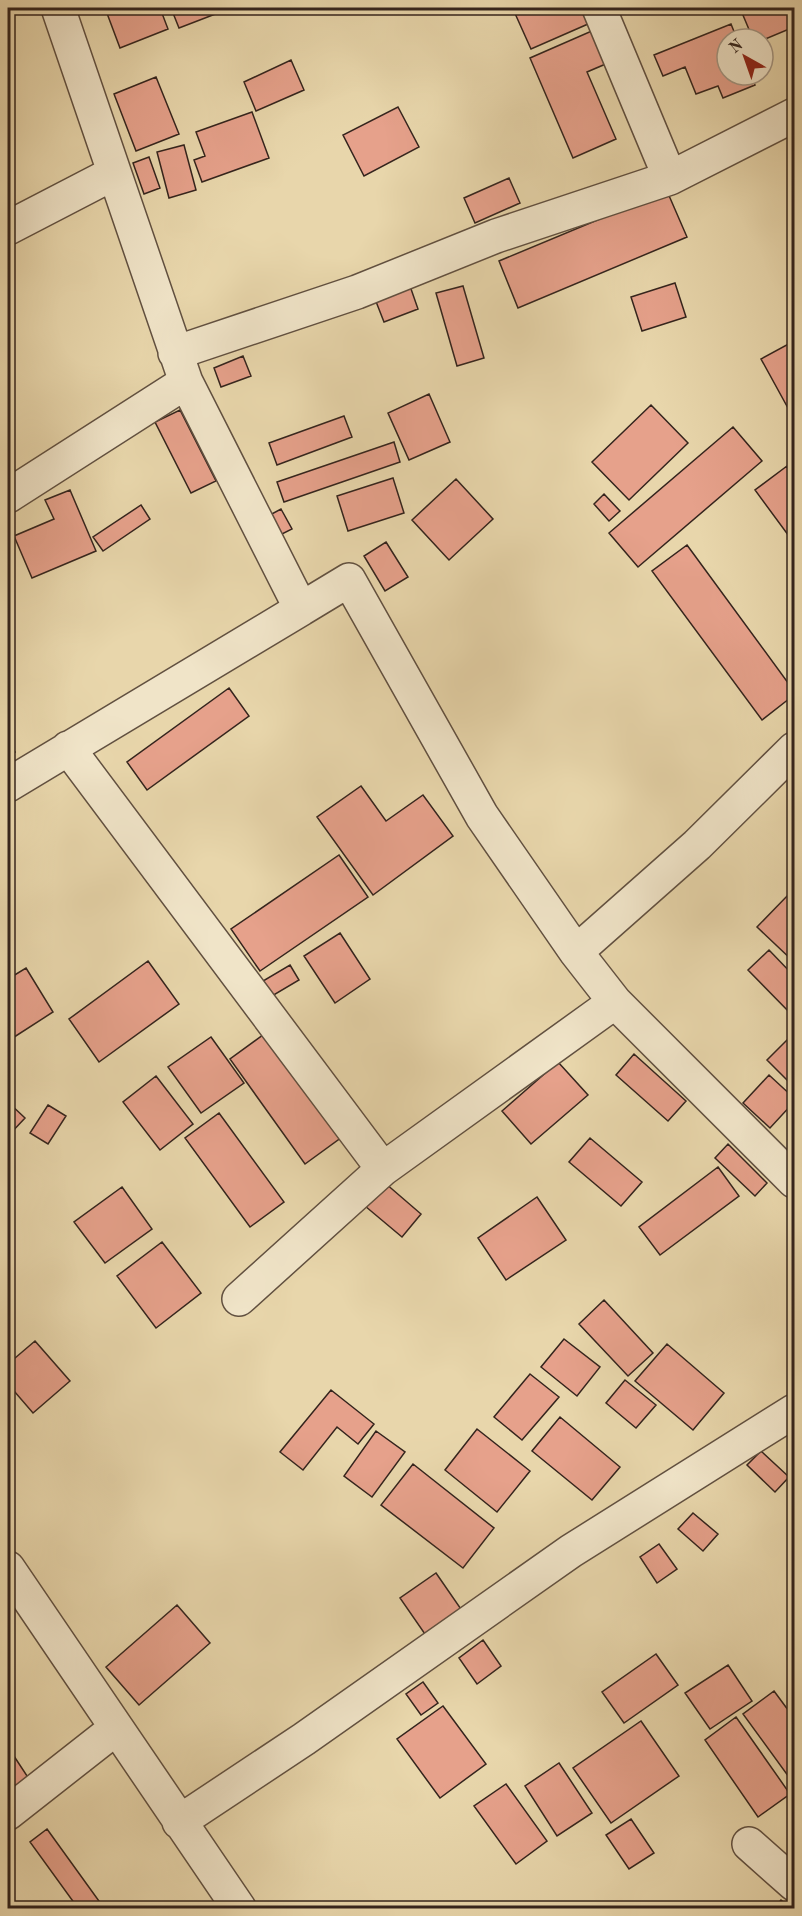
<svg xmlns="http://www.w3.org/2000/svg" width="802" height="1916" viewBox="0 0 802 1916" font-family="'Old Standard TT',serif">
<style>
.building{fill:#e6a18b;stroke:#34241d;stroke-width:1.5}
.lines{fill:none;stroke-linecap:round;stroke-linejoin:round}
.minor-casing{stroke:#615040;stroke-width:36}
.minor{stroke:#f0e4c8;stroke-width:33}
</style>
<rect width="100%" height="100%" fill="#e8d6ab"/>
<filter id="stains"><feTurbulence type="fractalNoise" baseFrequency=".00333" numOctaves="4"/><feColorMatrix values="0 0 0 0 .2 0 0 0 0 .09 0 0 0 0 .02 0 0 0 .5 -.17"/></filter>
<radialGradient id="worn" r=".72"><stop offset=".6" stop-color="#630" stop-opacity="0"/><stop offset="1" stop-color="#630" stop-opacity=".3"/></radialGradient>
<path class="building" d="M105,8h55l8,21 -48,19z
M171,8h60l-52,20z
M516,8h65l7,16 -57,25 -18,-40z
M740,8h54v19l-31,13 -10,-1z
M731,24l6,15h-10v36h24l4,10 -32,13 -5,-12 -22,8 -11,-27 -22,9 -9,-21z
M594,30l14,33 -21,9 29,67 -43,19 -43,-100z
M291,60l13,30 -48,21 -12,-29z
M156,77l23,57 -43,17 -22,-57z
M398,107l21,40 -55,29 -21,-41z
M252,112l17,46 -67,24 -8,-22 11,-4 -9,-24z
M184,145l12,45 -27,8 -12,-46z
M149,157l11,31 -16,6 -11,-31z
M509,178l11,25 -45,20 -11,-25z
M667,191l20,46 -169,71 -19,-47z
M675,283l11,34 -44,14 -11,-34z
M410,286l8,23 -34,13 -9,-23z
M463,286l21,72 -27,8 -21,-73z
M794,341v78l-33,-60z
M243,356l8,20 -30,11 -7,-19z
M429,394l21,48 -41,18 -21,-47z
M651,405l37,38 -59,57 -37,-38z
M180,410l36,71 -25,12 -36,-71z
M344,416l8,21 -75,28 -8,-22z
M733,427l29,34 -124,106 -29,-34z
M394,442l6,20 -116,40 -7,-20z
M787,466l7,11v66l-39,-53z
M393,478l11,35 -56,18 -11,-35z
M456,479l37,40 -44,41 -37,-40z
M70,490l26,61 -64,27 -18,-42 40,-17 -9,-19z
M604,494l16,17 -11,10 -15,-17z
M141,505l9,14 -47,32 -10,-14z
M281,509l11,20 -16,8 -10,-20z
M386,542l22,35 -23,14 -21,-35z
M687,545l107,146v4l-32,25 -110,-149z
M229,688l20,28 -102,74 -20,-28z
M8,741l7,11 -7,5z
M361,786l25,35 37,-26 30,41 -80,59 -56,-78z
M339,855l29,42 -108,74 -29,-42z
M789,894l5,5v63l-37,-35z
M340,933l30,46 -35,24 -31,-47z
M769,950l25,26v41l-46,-47z
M148,961l31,43 -80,58 -30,-43z
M290,965l9,15 -27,16 -9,-15z
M26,968l27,44 -45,29v-62z
M267,1032l75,105 -37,27 -75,-105z
M794,1033v54l-27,-27z
M211,1037l33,46 -43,30 -33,-46z
M634,1054l52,47 -18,20 -52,-46z
M558,1062l30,33 -57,49 -29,-33z
M769,1075l25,23v4l-24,26 -27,-25z
M156,1076l37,48 -33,26 -37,-48z
M8,1102l17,16 -15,16 -2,-2z
M48,1105l18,11 -18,28 -18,-11z
M219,1113l65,89 -34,25 -65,-89z
M590,1138l52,44 -21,24 -52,-44z
M728,1144l39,39 -12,13 -40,-38z
M718,1167l21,29 -79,59 -21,-28z
M385,1183l36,31 -19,23 -37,-31z
M122,1187l30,42 -47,34 -31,-41z
M537,1197l29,43 -60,40 -28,-42z
M162,1242l39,51 -45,35 -39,-52z
M604,1300l49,53 -25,23 -49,-52z
M564,1339l36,28 -23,29 -36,-29z
M35,1341l35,40 -37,32 -25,-29v-20z
M667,1344l57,49 -31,37 -58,-49z
M530,1374l29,23 -37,43 -28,-23z
M625,1380l31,25 -20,23 -30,-25z
M331,1390l43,34 -16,20 -21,-17 -34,43 -23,-18z
M560,1417l60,50 -28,33 -60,-49z
M477,1429l53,42 -33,41 -52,-42z
M376,1431l29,21 -33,45 -28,-21z
M761,1451l28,26 -14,15 -28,-27z
M413,1464l81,64 -31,40 -82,-63z
M693,1513l25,21 -15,17 -25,-22z
M659,1544l18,25 -20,14 -17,-26z
M436,1573l27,39 -36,25 -27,-39z
M177,1605l33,38 -71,62 -33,-38z
M483,1640l18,26 -24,18 -18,-26z
M656,1654l22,31 -54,38 -22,-31z
M728,1665l24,36 -42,28 -25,-36z
M423,1682l15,21 -17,12 -15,-21z
M774,1691l20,27v66l-51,-70z
M443,1706l43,58 -46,34 -43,-59z
M736,1717l54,77 -32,23 -53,-77z
M641,1721l38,55 -68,47 -38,-55z
M8,1747l23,35 -16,11 -7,-11z
M559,1763l33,50 -35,23 -32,-50z
M506,1784l41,57 -31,23 -42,-58z
M631,1819l23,34 -25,16 -23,-34z
M47,1829l57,79h-36l7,-4 -45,-62z
M781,1900l10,8h-17z"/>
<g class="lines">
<g class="minor-casing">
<path id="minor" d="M58,8l128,374 115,227 48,-29 133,236 94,136 39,50 179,179
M599,8l71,170
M8,228l106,-55
M175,353l182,-61 139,-56 174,-58 124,-63
M8,496l178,-114
M68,748l315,421
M8,785l293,-176
M576,952l121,-107 97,-96
M239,1299l144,-130 232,-167
M8,1568l231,340
M8,1813l107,-84
M179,1822l125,-83 267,-188 223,-140
M749,1844l45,40"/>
</g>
<use href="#minor" class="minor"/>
</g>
<rect width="802" height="1916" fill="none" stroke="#e8d6ab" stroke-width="30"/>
<rect x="9" y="9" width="784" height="1898" fill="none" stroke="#34241d" stroke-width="3"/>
<rect x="15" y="15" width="772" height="1886" fill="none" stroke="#34241d" stroke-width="1.5"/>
<g transform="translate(745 57) rotate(320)"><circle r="28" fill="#f0e4c8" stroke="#a59784" stroke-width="1.5"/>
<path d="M0-4.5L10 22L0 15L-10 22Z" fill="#8f2418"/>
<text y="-9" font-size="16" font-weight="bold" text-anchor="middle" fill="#34241d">N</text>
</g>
<rect width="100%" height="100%" filter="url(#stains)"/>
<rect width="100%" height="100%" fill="url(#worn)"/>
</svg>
